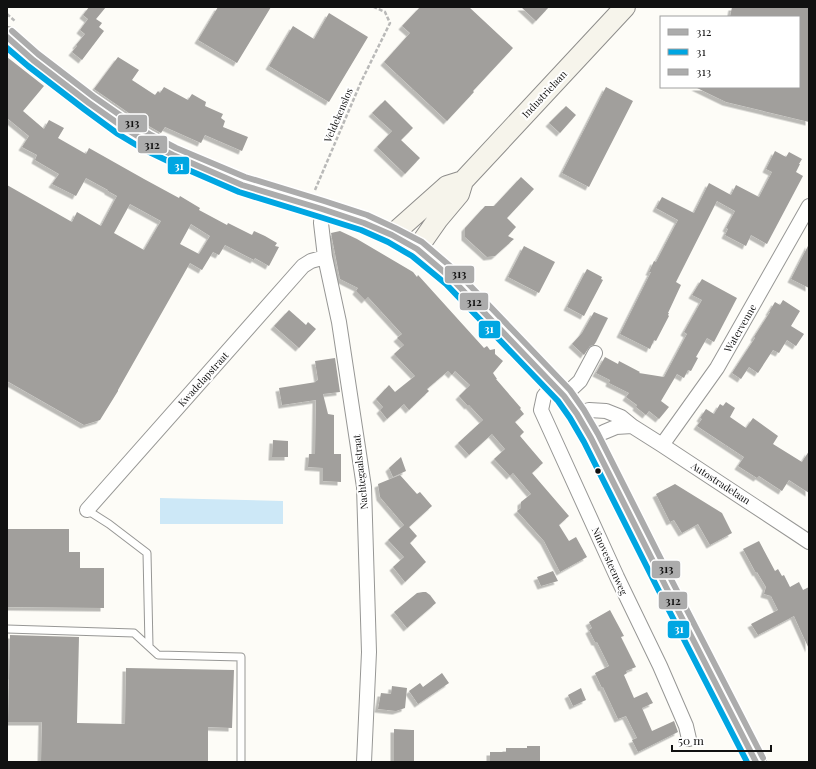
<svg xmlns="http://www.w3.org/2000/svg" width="816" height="769" viewBox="0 0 816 769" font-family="'Playfair Display',serif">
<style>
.water{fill:#cde8f7}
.building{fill:#a19f9c;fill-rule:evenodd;filter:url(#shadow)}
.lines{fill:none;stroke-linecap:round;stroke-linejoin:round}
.lane-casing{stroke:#979795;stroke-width:9}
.street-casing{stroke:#979795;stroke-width:16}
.secondary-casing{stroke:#8e8d8b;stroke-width:22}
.path{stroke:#b9b9b8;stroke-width:2.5;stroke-dasharray:4 2;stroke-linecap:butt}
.lane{stroke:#fffffe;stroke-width:7}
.street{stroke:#fffffe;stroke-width:14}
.secondary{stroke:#f6f4eb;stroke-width:20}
.bus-1-casing{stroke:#fff;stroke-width:9}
.bus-2-casing{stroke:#fff;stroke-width:9}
.bus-3-casing{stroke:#fff;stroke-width:9}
.bus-1{stroke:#acacac;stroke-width:6}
.bus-2{stroke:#00a6e2;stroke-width:6}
.bus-3{stroke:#acacac;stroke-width:6}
.bus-dot{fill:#111;stroke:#fff;stroke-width:1.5}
.labels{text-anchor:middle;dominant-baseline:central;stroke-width:4;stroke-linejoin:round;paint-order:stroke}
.street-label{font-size:10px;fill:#111;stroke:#fff}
.line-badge{stroke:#fff;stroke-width:1.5}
.badge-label{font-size:11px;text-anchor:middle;font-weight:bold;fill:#fff}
.pale-badge-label{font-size:11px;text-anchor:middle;font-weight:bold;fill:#111}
</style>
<defs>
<filter id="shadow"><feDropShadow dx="-3.5" dy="3.5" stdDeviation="0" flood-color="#0004"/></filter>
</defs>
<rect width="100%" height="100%" fill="#fdfcf7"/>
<path class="water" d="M160,498l123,3v23h-123z"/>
<path class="building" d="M89,7h17l-10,12 6,4 -3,4 5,4 -22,29 -10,-8 5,-6 -1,-1 9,-11 -5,-4 8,-11 -5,-4z
M218,7h53l-34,56 -39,-23z
M420,7h49l44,41 -40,43 1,1 -27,29 -63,-59 26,-29 -8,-7z
M521,7h28l-13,14z
M732,7h77v115l-83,-20 -31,-15h104v-70h-69z
M329,13l39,24 -39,65 -60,-36 24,-40 21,13z
M7,57l37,29 -21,25 21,18 5,-9 15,8 -6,10 28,16 3,-6 55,31 35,19 1,-2 20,12 -1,2 28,15 1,-2 24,12 2,-4 11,5 12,7 -2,3 4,1 -10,19 -14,-8 -1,2 -29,-15 -6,10 -6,-3 -11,18 -12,-7 -72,127v1l-18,29 -16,5 -77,-44v-196l65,37 5,-10 24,14 16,-30 -9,-5v-1l-22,-12 -10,18 -24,-12 7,-10 -24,-14 2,-5 -15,-8 7,-11 -22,-18zM130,204l31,17 -17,29 -30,-17zM191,224l19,12 -11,18 -19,-10z
M118,57l21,13 -7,10 23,15 3,-4 2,2 4,-6 24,13 4,-6 14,8 -1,4 18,8 -2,4 4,3 -2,6 25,10 -6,14 -37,-16 -4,8 -36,-16 -4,6 -19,-11 -48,-33z
M606,87l27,14 -44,86 -27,-14z
M385,100l28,28 -12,12 19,18 -15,16 -28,-27 15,-16 -20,-18z
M566,106l10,9 -16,18 -11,-10z
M775,151l11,6 3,-5 13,7 -3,5h1l-4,8 7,4 -36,68 -16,-9 -5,11 -21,-11 3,-6 -2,-1 9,-17 -18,-10 -41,81 5,3 -13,28h1l-1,2 1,1 -13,25 -2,-1 -4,9 -30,-15 31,-62h-2l5,-11 2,1 22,-42 -22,-12 6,-11 32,16 15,-30 22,12 5,-10 23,12 13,-25 -6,-3z
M521,177l13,12 -27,29 9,9 -8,9 6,3 -19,17 -8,1 -22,-20v-9l20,-22h9z
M340,231l17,8 56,33 4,5 1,-2 66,73 3,-2 3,4 5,-1v5l8,7 -10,12 4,6h-1l25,29 -1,1 4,5 -9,8 9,10 -4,4 23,27 -11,10 37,43 -10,9 10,16 7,-4 11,20 -27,15 -16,-31 -27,-30 4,-3v-6l10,-8 -18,-21 -3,3 -16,-17 11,-10 -13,-15 -23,21 -11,-12 25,-23 -14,-15 -1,1 -9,-10 11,-11 -15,-14 -3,4 -4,-4 -21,18 2,2 -20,19 -5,-6 -17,15 -7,-9 3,-3 -7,-8 13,-14 6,7 20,-16 -21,-22 10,-9 -7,-7 5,-4 -34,-37 -3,3 -9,-9 2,-3 -18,-9 -9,-46z
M809,244v44l-18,-9z
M524,246l31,16 -16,31 -31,-16z
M587,269l15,8 -1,2 2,1 -19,36 -17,-9z
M702,279l35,19 -23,44 -7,-4 -11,19 2,1 -7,13 -3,-1 -4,8 -7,-4 -16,27 8,6 -10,12 -10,-8 -3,4 -10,-8 1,-2 -11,-8 3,-4 -20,-10 1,-3 -14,-7 9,-16 13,7 1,-3 21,11 -1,1 25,4 23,-43 -3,-2 18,-32 -10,-5z
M783,300l17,11 -9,15 13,8 -8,12 -9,-6 -8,13 -6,-3 -15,23 -9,-6 -8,12 -9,-6 23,-35 -1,-1 16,-25h-1l6,-10 5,3z
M289,310l17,15 2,-3 8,7 -17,19 -25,-22z
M594,312l14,6 -12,24 -2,3 -4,1 -6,9 -12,-11 10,-11z
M335,358l5,34 -17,2 5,20 6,1v39h7v28l-18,-1v-13l-15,-1 1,-13h6l1,-54 -34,5 -3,-17 37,-6v-1l2,-1 -3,-19z
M726,402l9,6 -5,9 16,11 7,-10 25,18 -5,8 29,18 7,-11v42l-20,-13 -7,11 -23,-15 -2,2 -19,-12 6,-9 -47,-31 5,-7 -2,-1 6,-9 8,5 6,-10 3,2z
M273,440l15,1v16h-16z
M401,457l5,14 -13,6 -4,-9z
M400,475l17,19 3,-2 12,14 -23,21 8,9 -7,7 16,19 -21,20 -12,-15 11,-10 -16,-17 16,-15 -24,-28 -2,-13z
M675,484l47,29 10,20 -22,12 -12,-21 -16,9 -8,-13 -4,2 -14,-28z
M7,529h62v23h11v16h24v40l-97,-1z
M759,541l16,30 3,-2 4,7 2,-1 6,12 9,-5 4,8 6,-3v62l-15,-33 -36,19 -7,-11 27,-14 -7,-14 -7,-2 2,-7 -9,-15 -1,1 -13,-24z
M553,571l5,10 -17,5 -4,-9z
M423,592h3l4,3 6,8 -29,25 -13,-16 23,-19z
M610,610l14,26 -3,1 15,30 -10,4 1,2 -3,2 10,23 13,-6 6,11 -11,5 10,23 22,-10 4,11 -40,20 -6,-12 5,-2 -11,-22 -8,3 -15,-32 -1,1 -7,-15 14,-7 -12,-24h-2l-6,-12 3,-2 -3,-6z
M10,635l69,2 -2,86 48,1 1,-56 108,2 -2,58 -24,-1v35h-167l1,-40h-34z
M442,673l7,10 -31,21 -9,-13 11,-8 3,4z
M392,686l15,2 -2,20 -9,3 -18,-2 3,-16 10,1z
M581,688l5,12 -13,6 -5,-11z
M394,729l18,1h2v32h-20z
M527,746h13v16h-50v-10h16v-4h21z"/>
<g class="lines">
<g class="lane-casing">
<path id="lane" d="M87,510l22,14 38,29 2,93
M7,629l127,4 24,22 83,2v105"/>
</g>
<g class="street-casing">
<path id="street" d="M322,209l-1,14 4,34 14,65 25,165 5,165 -5,110
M553,385l-9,11 -3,14 76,167 43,89 26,60 3,13
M564,396l16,-15 15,-28
M577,414l12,-4 17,1 15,6 11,9 30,19 132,87 15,10
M591,438l13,-6 12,-5 16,-1
M662,445l55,-77 92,-162
M87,510l216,-244 8,-5 14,-4"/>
</g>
<g class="secondary-casing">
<path id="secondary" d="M7,37l26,23 56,43 34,24 24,15 26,13 69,30 80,24 42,14 28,12 25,14 34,29 113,118 13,18 14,24 75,149 90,175
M392,235l55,-49 16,-5
M417,249l21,-30 21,-25 4,-13 162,-174"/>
</g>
<path class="path" d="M7,14l9,8
M315,190l46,-108 29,-59 -5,-11 -11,-5"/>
<use href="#lane" class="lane"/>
<use href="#street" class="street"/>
<use href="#secondary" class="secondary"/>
<g class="bus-1-casing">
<path id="bus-1" d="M7,37l26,23 56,43 34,24 24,15 26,13 69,30 80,24 42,14 28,12 25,14 34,29 113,118 13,18 14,24 75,149 90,175"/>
</g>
<g class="bus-2-casing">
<path id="bus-2" d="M7,48l21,18 56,43 34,25 25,15 27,13 69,30 81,25 41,13 27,12 24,14 34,28 112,117 12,17 14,24 75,149 88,171"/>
</g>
<g class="bus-3-casing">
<path id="bus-3" d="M12,31l26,23 56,43 33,23 24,15 25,13 69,29 79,24 43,14 28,13 27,14 35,30 113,118 14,20 14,24 75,149 90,175"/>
</g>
<use href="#bus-1" class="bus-1"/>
<use href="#bus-2" class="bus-2"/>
<use href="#bus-3" class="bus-3"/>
</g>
<circle class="bus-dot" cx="598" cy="471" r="3.5"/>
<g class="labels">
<g class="street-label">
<text transform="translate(544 94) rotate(-47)">Industrielaan</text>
<text transform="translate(338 115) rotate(-67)">Veldekenslos</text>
<text transform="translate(740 328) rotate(-60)">Watervenne</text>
<text transform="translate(203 379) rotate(-48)">Kwadelapstraat</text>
<text transform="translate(360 472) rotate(-96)">Nachtegaalstraat</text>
<text transform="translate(721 483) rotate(33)">Autostradelaan</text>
<text transform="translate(610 561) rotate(66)">Ninovesteenweg</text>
</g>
</g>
<g class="line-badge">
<rect x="117" y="114" width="31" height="19" rx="4" fill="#acacac"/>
<rect x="137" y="135" width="31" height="19" rx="4" fill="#acacac"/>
<rect x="167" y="156" width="23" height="19" rx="4" fill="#00a6e2"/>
<rect x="444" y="265" width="31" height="19" rx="4" fill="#acacac"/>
<rect x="459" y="292" width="30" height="19" rx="4" fill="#acacac"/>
<rect x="478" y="320" width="23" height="19" rx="4" fill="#00a6e2"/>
<rect x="651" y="560" width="30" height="19" rx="4" fill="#acacac"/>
<rect x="658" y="591" width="30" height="19" rx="4" fill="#acacac"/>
<rect x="667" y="620" width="23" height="19" rx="4" fill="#00a6e2"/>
</g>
<g class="badge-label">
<text x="179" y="170">31</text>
<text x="489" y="333">31</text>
<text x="679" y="633">31</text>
</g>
<g class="pale-badge-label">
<text x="132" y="127">313</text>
<text x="152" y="149">312</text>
<text x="459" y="278">313</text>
<text x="474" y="306">312</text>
<text x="666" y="573">313</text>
<text x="673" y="605">312</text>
</g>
<rect width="816" height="769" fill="none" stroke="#111111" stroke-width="16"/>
<rect x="660" y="16" width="140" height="72" fill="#ffffff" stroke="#a0a0a0"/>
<rect x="668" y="29" width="20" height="6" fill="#acacac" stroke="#a0a0a0"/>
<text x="696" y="36" font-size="12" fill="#111111">312</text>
<rect x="668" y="49" width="20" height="6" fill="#00a6e2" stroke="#a0a0a0"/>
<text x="696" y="56" font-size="12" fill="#111111">31</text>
<rect x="668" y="69" width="20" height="6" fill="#acacac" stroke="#a0a0a0"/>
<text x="696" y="76" font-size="12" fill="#111111">313</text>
<path d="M672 745v6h99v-6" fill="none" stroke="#111111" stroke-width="2"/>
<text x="678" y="745" font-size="12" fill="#111111" stroke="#ffffff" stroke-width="3" paint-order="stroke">50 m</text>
</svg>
